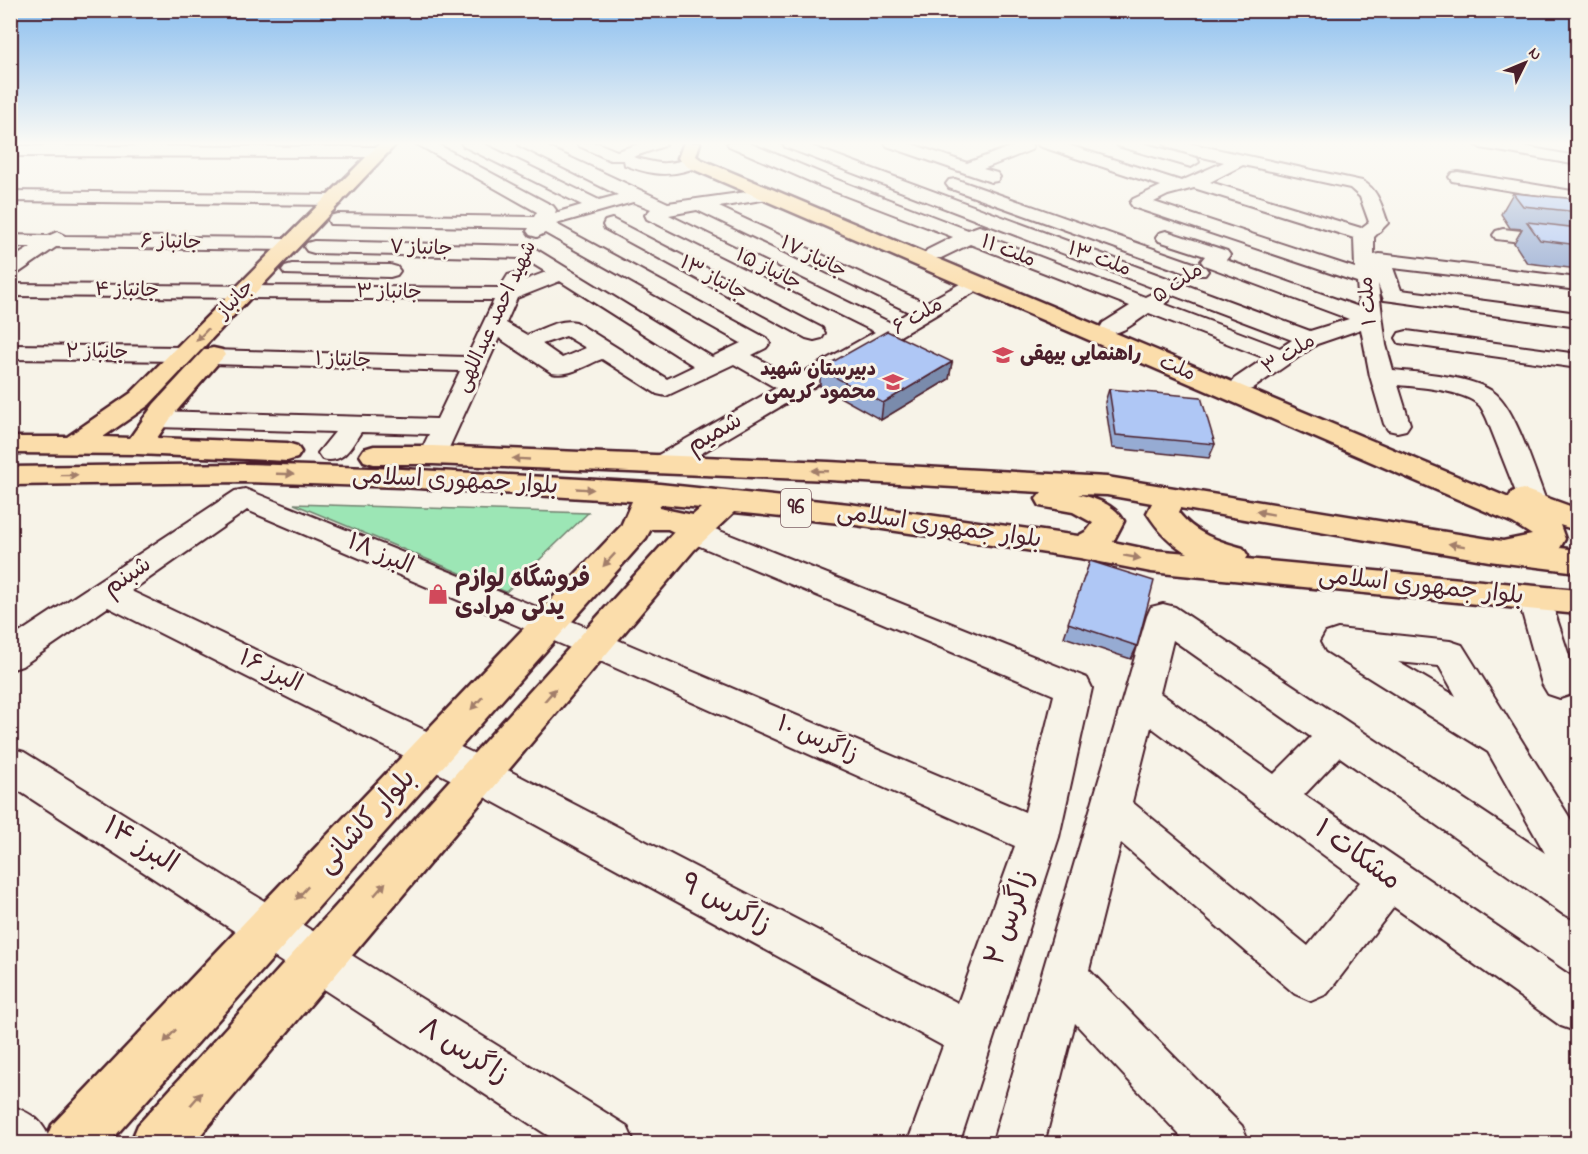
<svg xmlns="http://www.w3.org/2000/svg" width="1588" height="1154" viewBox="0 0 1588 1154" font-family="'Indie Flower','Playpen Sans Arabic',sans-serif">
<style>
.green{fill:#9ce6b5;stroke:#738270;stroke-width:1.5}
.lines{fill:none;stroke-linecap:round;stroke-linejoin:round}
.minor-casing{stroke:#4a1f2b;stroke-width:4}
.major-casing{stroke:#4a1f2b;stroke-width:5}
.minor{fill:#f7f3e8;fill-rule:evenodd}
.major{fill:#fbddab;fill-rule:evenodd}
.wall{fill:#96abd3;stroke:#4a1f2b;stroke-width:1.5}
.shaded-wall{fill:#7a8bac;stroke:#4a1f2b;stroke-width:1.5}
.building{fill:#afc7f5;stroke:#4a1f2b;stroke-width:1.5}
.oneway{fill:#a27e6b}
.labels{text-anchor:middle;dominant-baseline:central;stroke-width:6;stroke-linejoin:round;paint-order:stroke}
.far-street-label{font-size:20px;fill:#4a1f2b;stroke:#f7f3e8}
.far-poi-label{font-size:20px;font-weight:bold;fill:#4a1f2b;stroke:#f7f3e8;text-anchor:start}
.shield{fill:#f7f3e8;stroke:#7e5f64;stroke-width:1.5}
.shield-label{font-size:22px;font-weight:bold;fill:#4a1f2b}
.street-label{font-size:24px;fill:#4a1f2b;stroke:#f7f3e8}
.poi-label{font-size:24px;font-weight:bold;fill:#4a1f2b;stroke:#f7f3e8;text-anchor:start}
.near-street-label{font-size:28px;fill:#4a1f2b;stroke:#f7f3e8}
</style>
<rect width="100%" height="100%" fill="#f7f3e8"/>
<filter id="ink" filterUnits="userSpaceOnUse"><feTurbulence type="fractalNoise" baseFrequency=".0167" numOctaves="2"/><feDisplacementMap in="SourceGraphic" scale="12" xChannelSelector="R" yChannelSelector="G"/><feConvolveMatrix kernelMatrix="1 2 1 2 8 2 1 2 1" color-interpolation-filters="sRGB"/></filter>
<g filter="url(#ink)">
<path class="green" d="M294,504l294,9 -82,79z"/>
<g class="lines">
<g class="minor-casing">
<path id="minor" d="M415,143h20l118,63 3,4 -1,3 27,-8 -119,-59 -2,-3h21l117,57 19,-5 -98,-49 -2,-3h21l129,60 100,-14 6,1 3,4 -3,4 -55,9 206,96 44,-24 7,-2 7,2 3,4 -3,4 -310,183 -10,2 -10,-2 -4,-6 4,-6 123,-70 -42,-24 -68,32 -9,-2 -55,-35c-16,6 -33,18 -50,14l-53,-35 -56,123 -10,2 -10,-2 -4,-6 10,-21 -68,-2c-11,16 -17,32 -39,27l-4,-6 17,-21 -179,-5 -9,-3 -4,-5 4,-5 9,-3 281,8 23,-48 -249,-7 -8,-2 -4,-5 4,-5 8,-2 256,7 27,-57 -484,-4v-12l490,4 8,-13 7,-2 7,2 3,5 21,-8 -23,-14 -209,-5 -7,-2 -3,-4 3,-4 7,-2 213,5 7,2 178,109 29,-14 -196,-110 -8,4 -7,-2 -3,-4 2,-3 -199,-4 -2,-4 2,-4 7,-2 197,3 3,-5zM633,202l18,7 -6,6 2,4 228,113 -82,46 -41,-23 14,-7 4,-5 -4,-5 -210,-114zM697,210l212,102 -18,11 -222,-108zM560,281l134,85 -27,13 -91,-57c-16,-4 -34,7 -49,13l-21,-12 11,-25zM566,336l20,12 -24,10 -20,-14z
M577,143h21l19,8 25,-8h24l-2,3 -31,11c29,8 31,8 61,1l8,5c-4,5 -10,6 -17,8 -22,6 -39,2 -60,-6l-1,-5h-14l-31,-14z
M727,143h22l86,36 133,51 11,-4 7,2 3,4 -4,4 160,61 14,-7 -374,-143 -2,-3 20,-1 507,188 39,-12 -145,-54 -3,-4 4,-5 -46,-15 -3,-4 3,-4 7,-2 61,20 3,4 -4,5 133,47 -2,-25 -224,-75 -3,-4 3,-4 28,-13 -122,-40 -2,-3h25l119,38 43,-19 -35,-8 -23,-8 -2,-3h24l174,38c16,8 20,26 26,42l-14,14v18l6,-1 198,24v12l-185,-22 8,22 177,23v14l-186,-26 -8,-1 -6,-16 8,61 7,25c29,3 81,6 103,24 21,18 40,82 51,109l-4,7 -10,2 -10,-2 -36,-91c-2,-4 -4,-9 -7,-13 -15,-16 -61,-19 -82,-21l12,39 -4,6 -9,2 -9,-2 -4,-6 -14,-48 -9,-47 -44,15 -65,45 -9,2 -9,-2 -3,-5 3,-5 31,-21 -116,-45c-14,9 -29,24 -46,20l-3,-5 3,-5 27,-17 -160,-62 -29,14h-14l-3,-4 3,-4 26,-13 -130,-50 -94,-41zM1243,165l107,23 10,9 9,25 -8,6 -151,-46zM1194,188l160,50 1,30 -201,-66 14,-7zM1170,294l122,46 -12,8 -116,-44 5,-3z
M885,143h24l58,20 54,-20 10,1 2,3 -2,3 -48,19 14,4 3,4 -3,4 -6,1 -104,-36z
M1116,143h26l55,15 2,4 -8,5 -73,-21z
M1473,143h33l64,12 8,-3v13l-97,-17z
M10,146l370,1 8,5 -8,5 -370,-1z
M1458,172l120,20v10l-126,-21 -3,-4 3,-4z
M955,179l250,88 3,4 -3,4h-14l-242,-87 -3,-4 3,-4z
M10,191l324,4 6,1 3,4 -3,4 -6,1 -324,-4z
M612,219l210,109 3,5 -3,5 -8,2 -8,-2 -201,-109 -2,-4 2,-4z
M1503,229l75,8v12l-82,-10 -3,-4 3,-4z
M57,232l8,4 225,2 7,2 3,4 -3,4 -7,2 -234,-3 -39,27 -7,2v-16l21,-13h-21v-12l38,1z
M292,264l98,1 7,2 3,4 -3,4 -7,2 -105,-3 -3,-4 3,-4z
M1407,331l171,23v14l-179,-25 -3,-5 3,-5z
M10,345l173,2 8,2 4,5 -4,5 -8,2 -173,-2z
M245,489l361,146 419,177 29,-117 -371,-156 -4,-7 4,-7 11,-3 11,3 382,153 5,10 -33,149 -100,307h-52l36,-98 -477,-259 -358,-180 -86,59 -12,4v-31l225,-148zM247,510l335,143 433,193 -57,157 -464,-240 -363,-172z
M1534,586l11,4 5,8 28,85 -6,11 -12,4 -12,-4 -6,-10 -24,-86 5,-8z
M1163,604l12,3 370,246 -57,-101 -162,-101 -5,-9 5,-9 12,-4 112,12 12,4 116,186v89l-15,-6 -223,-157 -36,38 274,186v51l-17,-6 -167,-119 -67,87 -16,7 -16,-7 -174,-151 -32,127 153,156 8,18h-62l-113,-121 -31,121h-52l155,-528 4,-9zM1173,640l138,97 -37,37 -114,-81zM1398,662l41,4 17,30zM1151,727l209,155 -52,64 -176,-144z
M10,748l14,4 603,374 8,18h-74l-551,-359z
M10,1105c24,10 32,14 42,39h-42z"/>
</g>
<g class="major-casing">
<path id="major" d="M380,143h17l-248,262 -46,32 27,1 24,-34 50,-54 9,-2 9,2 3,5 -52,60 -16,23 130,5 10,3 4,6 -4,6 -10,3 -149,-7 -128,-1v-16h57l64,-44z
M684,143h16l-4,13 4,3 809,339 3,-6 11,-3 55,20v22l-18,-6 5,14 -5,9 18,2v22l-89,-11 -309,-53 -2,4c17,22 40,29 65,36l5,8 -2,3 332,31v24l-427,-42 -71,-14 -231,-34 -115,-12 -40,38 -501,594h-63l8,-19 536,-593 -6,-3h-17l-5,9 -538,606h-64l8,-19 569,-599 11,-25 -231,-14 -157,-5 -234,3v-18l234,-3 157,5 249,14 199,21 229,32 9,-5 6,-8 -20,-11 -33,-6 -4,-7 6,-7 -213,-12 -396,-16h-59l-10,-3 -4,-6 4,-6 10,-3h59l396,16 278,15 382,62 14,2 29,-6 -19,-12 -825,-356 -10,-9zM1078,494l29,1 45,8 -5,10c11,17 23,31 41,40l-37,-3 -38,-8 11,-21c-10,-17 -28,-22 -46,-27zM661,504l40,4 -8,7 -34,-7z"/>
</g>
<use href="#minor" class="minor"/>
<use href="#major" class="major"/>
</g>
<path class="wall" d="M1513,193l65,7v69l-51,-6 -13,-20 8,-14 -12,-1 -9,-14z
M952,362l-3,17 -68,41 -61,-34v-17z
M1109,389l106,55 -6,14 -97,-10 -7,-46z
M1090,561l47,85 -6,13 -67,-22z"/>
<path class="shaded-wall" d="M952,362l-3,17 -68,41 2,-17z"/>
<path class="building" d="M1513,193l64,6 1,13 -55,-6z
M1527,222l51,6v17l-38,-5z
M887,331l65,31 -69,41 -63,-34z
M1109,389l92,8 14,47 -99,-9z
M1090,561l64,20 -17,65 -69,-23z"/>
<defs><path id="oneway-solid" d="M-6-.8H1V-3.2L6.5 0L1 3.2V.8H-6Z" transform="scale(1.5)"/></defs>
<g class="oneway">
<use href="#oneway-solid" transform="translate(202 335) rotate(134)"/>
<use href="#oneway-solid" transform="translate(521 459) rotate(-177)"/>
<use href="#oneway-solid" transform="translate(820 471) rotate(-178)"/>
<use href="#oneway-solid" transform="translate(285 474) rotate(2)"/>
<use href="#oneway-solid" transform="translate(69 475) rotate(-1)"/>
<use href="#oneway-solid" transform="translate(585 489) rotate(3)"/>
<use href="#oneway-solid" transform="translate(1265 513) rotate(-170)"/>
<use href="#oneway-solid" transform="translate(1457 545) rotate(-171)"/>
<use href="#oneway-solid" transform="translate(1132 557) rotate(10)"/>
<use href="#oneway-solid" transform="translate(609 560) rotate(133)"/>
<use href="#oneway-solid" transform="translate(550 695) rotate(-49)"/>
<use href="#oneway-solid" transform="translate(477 703) rotate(133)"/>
<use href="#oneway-solid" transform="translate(380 889) rotate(-49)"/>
<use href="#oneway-solid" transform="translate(302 893) rotate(133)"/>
<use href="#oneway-solid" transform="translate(170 1036) rotate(133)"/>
<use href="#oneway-solid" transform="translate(196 1099) rotate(-49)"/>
</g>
</g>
<linearGradient id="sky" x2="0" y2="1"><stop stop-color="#8abeef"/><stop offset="0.47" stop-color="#fbfaf5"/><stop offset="1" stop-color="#fbfaf5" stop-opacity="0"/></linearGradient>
<rect width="1588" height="305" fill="url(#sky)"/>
<defs>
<g id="school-bare" transform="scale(1.62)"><path d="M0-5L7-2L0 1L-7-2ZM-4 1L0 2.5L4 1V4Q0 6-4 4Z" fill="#d1495b" stroke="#f7f3e8" stroke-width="2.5" paint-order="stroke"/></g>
<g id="shop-bare" transform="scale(1.62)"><path d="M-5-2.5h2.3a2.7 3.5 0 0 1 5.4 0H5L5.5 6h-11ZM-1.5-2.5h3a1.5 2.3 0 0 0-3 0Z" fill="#d1495b" stroke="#f7f3e8" stroke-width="2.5" paint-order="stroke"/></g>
</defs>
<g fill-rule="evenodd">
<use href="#school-bare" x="1003" y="355"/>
<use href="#school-bare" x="893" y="382"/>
<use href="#shop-bare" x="438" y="594"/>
</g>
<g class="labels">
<g class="far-street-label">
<text transform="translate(171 243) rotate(1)">جانباز ۶</text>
<text transform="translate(421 249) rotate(2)">جانباز ۷</text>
<text transform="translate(1008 252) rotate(21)">ملت ۱۱</text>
<text transform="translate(813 258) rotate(26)">جانباز ۱۷</text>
<text transform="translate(1099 260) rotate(20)">ملت ۱۳</text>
<text transform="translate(768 270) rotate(26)">جانباز ۱۵</text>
<text transform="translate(713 279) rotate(28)">جانباز ۱۳</text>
<text transform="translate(1178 284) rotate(-34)">ملت ۵</text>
<text transform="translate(127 291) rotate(1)">جانباز ۴</text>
<text transform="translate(389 293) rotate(1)">جانباز ۳</text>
<text transform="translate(236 300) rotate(-46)">جانباز</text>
<text transform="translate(1369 301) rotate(-95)">ملت ۱</text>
<text transform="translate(497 317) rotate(-65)">شهید احمد عبداللهی</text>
<text transform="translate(918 317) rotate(-30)">ملت ۶</text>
<text transform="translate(97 353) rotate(1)">جانباز ۲</text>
<text transform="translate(1289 355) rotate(-32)">ملت ۳</text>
<text transform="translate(343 361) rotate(2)">جانباز ۱</text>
<text transform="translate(1177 369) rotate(23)">ملت</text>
</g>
<g class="far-poi-label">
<text x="1020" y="355">راهنمایی بیهقی</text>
<text x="876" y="370" text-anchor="end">دبیرستان شهید<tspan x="876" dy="23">محمود کریمی</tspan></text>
</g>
<rect class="shield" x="781" y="489" width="30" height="38" rx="4.5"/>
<g class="shield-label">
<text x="796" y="508">96</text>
</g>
<g class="street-label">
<text transform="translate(715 434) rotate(-30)">شمیم</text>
<text transform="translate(455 482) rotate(3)">بلوار جمهوری اسلامی</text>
<text transform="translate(939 527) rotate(8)">بلوار جمهوری اسلامی</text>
<text transform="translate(380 555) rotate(23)">البرز ۱۸</text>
<text transform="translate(128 577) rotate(-34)">شبنم</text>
<text transform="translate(1421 587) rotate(6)">بلوار جمهوری اسلامی</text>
<text transform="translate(270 672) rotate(26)">البرز ۱۶</text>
<text transform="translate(817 740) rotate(23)">زاگرس ۱۰</text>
</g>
<g class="poi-label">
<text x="455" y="580">فروشگاه لوازم<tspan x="455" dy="28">یدکی مرادی</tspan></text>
</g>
<g class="near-street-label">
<text transform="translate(367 822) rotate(-47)">بلوار کاشانی</text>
<text transform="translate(140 846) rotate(32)">البرز ۱۴</text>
<text transform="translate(1357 856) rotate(36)">مشکات ۱</text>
<text transform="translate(725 905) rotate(28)">زاگرس ۹</text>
<text transform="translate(1011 918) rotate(-71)">زاگرس ۲</text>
<text transform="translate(463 1052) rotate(32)">زاگرس ۸</text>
</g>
</g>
<rect width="1588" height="1154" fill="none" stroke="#f7f3e8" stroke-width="36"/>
<rect x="18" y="18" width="1552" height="1118" fill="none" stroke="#4a1f2b" stroke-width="2" filter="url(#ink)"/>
<g transform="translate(1525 63) rotate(47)" stroke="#f7f3e8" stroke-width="4.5" paint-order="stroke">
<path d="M0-4.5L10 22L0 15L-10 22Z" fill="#4a1f2b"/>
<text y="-9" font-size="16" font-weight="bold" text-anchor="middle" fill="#4a1f2b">N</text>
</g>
</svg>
